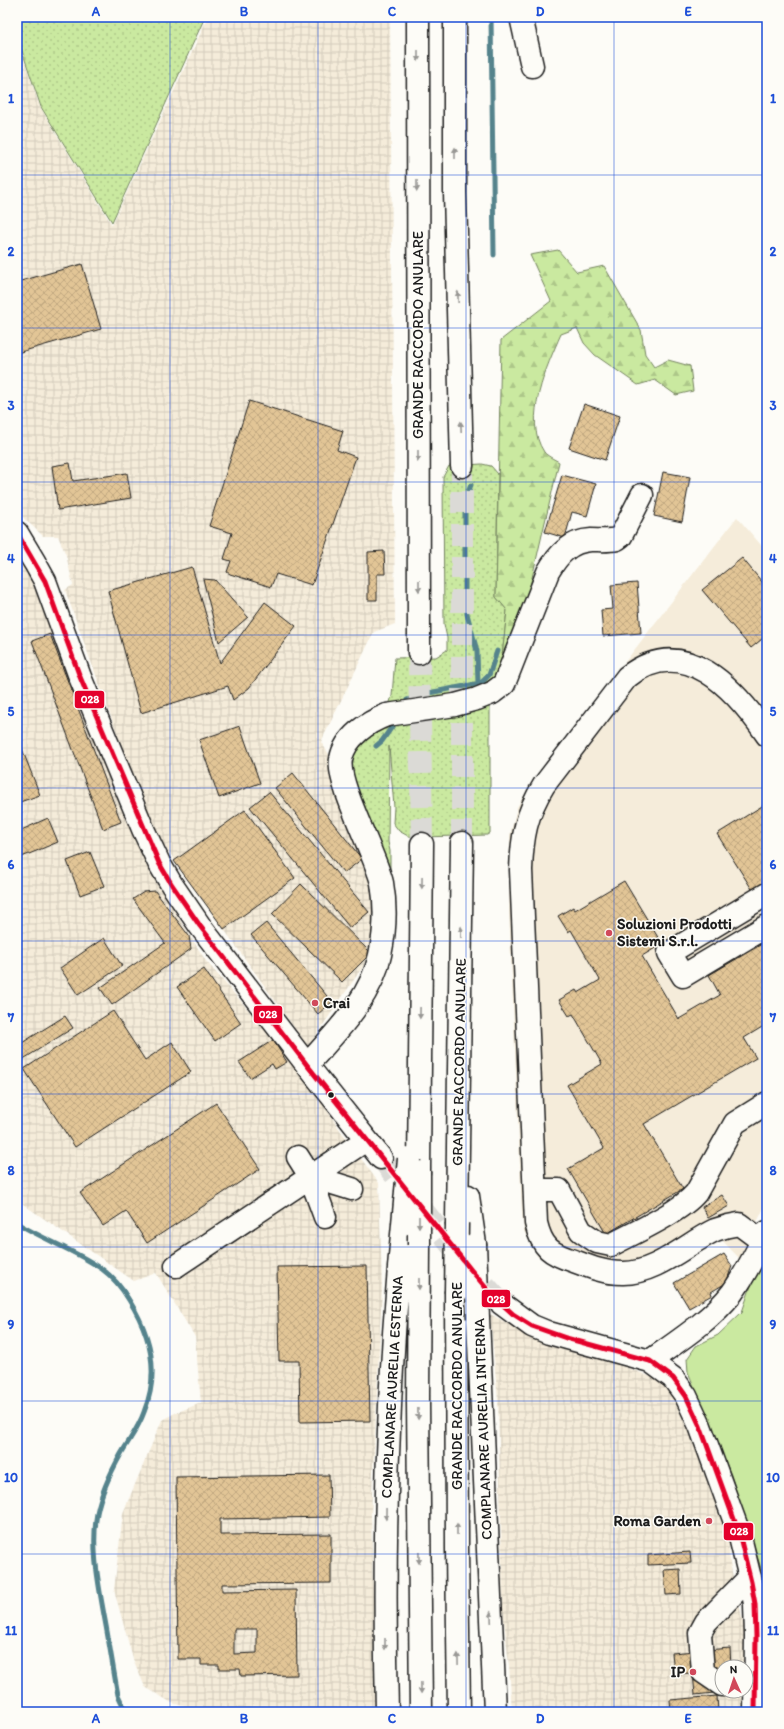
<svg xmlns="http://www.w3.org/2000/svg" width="784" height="1729" viewBox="0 0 784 1729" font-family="Itim,sans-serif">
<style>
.built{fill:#f5ecda}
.industrial{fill:url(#industrial-grid)}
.grass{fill:url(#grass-dots);stroke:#73825e}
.forest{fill:url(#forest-firs);stroke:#73825e}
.garden{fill:#cae9a0;stroke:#73825e}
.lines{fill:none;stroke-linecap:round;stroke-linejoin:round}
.stream{stroke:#54838c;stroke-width:5}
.building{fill:url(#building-cross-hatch);stroke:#1c1c1c;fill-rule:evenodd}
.minor-tunnel{stroke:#dbdad6;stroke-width:22;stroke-dasharray:22 11;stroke-linecap:butt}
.highway-tunnel{stroke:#dbdad6;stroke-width:22;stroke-dasharray:22 11;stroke-linecap:butt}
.minor-casing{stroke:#1c1c1c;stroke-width:25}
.highway-casing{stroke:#1c1c1c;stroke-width:25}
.minor{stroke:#fdfcf7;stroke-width:22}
.highway{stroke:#fdfcf7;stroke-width:22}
.minor-bridge-casing{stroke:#1c1c1c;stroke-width:25;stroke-linecap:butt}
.highway-bridge-casing{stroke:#1c1c1c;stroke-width:25;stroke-linecap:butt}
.minor-bridge{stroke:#fdfcf7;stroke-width:22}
.highway-bridge{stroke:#fdfcf7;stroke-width:22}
.bus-1-casing{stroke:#fdfcf7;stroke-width:8}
.bus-1{stroke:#e4002b;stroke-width:5}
.oneway{fill:#989794}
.grid{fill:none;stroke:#1d4ed8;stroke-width:1;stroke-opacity:0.55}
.poi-dot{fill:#d1495b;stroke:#fdfcf7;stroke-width:1.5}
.bus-dot{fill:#1c1c1c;stroke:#fdfcf7;stroke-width:1.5}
.labels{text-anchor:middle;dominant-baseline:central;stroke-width:3;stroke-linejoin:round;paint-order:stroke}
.street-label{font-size:15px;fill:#1c1c1c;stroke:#fdfcf7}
.poi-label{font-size:15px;font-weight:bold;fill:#1c1c1c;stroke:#fdfcf7;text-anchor:start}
.line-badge{stroke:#fdfcf7;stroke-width:1.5}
.badge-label{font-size:11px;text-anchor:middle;font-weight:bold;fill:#fff}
.neatline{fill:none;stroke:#1d4ed8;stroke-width:1.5}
.grid-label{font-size:13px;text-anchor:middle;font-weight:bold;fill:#1d4ed8}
</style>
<defs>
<pattern id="industrial-grid" width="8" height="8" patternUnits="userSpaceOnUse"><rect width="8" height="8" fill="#f5ecda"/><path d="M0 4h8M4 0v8" fill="none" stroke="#d1caba"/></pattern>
<pattern id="grass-dots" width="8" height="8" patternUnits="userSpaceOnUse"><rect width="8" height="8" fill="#cae9a0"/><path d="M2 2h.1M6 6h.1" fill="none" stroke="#adc789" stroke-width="1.8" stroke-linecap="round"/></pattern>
<pattern id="forest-firs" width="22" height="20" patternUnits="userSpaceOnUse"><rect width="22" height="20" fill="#cae9a0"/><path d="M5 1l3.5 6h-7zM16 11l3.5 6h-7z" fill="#adc789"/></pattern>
<pattern id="building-cross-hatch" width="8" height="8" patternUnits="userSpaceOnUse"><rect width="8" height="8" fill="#e2c596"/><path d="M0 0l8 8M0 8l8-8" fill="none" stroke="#c1a981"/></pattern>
</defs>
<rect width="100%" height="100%" fill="#fdfcf7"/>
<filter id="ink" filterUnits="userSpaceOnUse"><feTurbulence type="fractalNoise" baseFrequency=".025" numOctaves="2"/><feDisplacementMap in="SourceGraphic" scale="8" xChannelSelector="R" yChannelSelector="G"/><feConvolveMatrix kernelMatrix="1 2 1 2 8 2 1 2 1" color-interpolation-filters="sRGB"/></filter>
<g filter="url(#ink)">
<path class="built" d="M737,517l30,35v650l-28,56 -20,-21 -70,41 -23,6 -67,-18 -21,-9 -14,-26 -2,-17 -13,-302 1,-77 7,-28 16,-26z"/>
<path class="industrial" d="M208,17h182l5,607 -21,8 -53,110 13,20 35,112 6,47 -11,44 -56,82 -157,-220 -86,-237 8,-5 -7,-30 -8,-19h-15l-26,-24v-472l23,67 72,118z
M17,555l16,29 30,68 73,190 20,40 50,79 96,111 38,58 39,53 3,106 -11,225 5,198h-172l-32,-9 -27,-16 -12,-28 -19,-69 9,-77 39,-93 13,-7 26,-10 -6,-66 -39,-64 -22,8 -117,-81z
M490,1314l56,29 65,18 50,20 17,20 49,119 3,43 17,77 -2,27h-23v24h22l-1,21h-231l-3,-47 -6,-54 -5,-210z"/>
<path class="grass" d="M17,17h188l-93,205 -71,-115 -24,-71z
M482,464l9,2 7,8 -2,123 11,13 -7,66 -23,16 -88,13 3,-9 3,-38 41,-1 11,-7v-12l-3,-14 -1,-147 6,-11z
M490,702v131l-3,2 -64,2 -15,-1 -9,-5 -6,-8 1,-16 -5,-61 -1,96 2,9v34l-29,-79 3,-2 -3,-6 -3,2 -11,-32 16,-34 14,-8z"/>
<path class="forest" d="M558,250l19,22 27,-6 37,64 4,24 9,13 14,-7 22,6 3,25 -17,4 -21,-15 -17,5 -43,-30 -11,-12 -7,-15 -16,6c-14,32 -39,85 -17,118 3,4 10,7 15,10l-31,133 -28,81 7,-66 -11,-13 5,-257 50,-39 -21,-46z"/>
<path class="garden" d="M767,1254v333l-36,-112 -43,-103 -1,-13 9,-13 22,-11 24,-23 13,-38z"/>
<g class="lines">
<path class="stream" d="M491,17l3,238
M471,485l-5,12 -1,15v78l2,24 10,37 1,33
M407,700l16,-6 58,-11 8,-8 8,-24
M376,746l6,-5 14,-20
M17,1223c27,17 58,27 85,46 11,8 20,19 27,31 22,35 31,73 15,112 -5,15 -15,28 -23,42 -10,18 -20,39 -24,59 -6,34 1,68 7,102 5,26 9,53 14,80l8,17"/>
</g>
<path class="building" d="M82,264l19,65 -84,24v-71z
M249,401l94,30 -6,19 19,7 -44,128 -36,-11 -5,13 -41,-13 -3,-2 4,-11 -7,-2 8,-26 -23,-7z
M584,404l36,12 -15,44 -36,-12z
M70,463l3,18 54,-8 4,25 -73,12 -6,-44z
M663,472l27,5 -8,45 -28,-6z
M562,475l34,9 -9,32 -15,-4 -7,26 -20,-6z
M384,551l1,23h-8v26h-9v-48z
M742,558l25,30v47l-16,13 -49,-58z
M192,567l28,96 45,-61 31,24 -47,62 -16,12 -5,-14 -87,27 -33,-122z
M203,579l12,1 33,37 -29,25z
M637,583l4,50 -38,3 -2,-26 12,-1 -2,-24z
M50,634l71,188 -18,7 -71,-188z
M240,726l20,57 -41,15 -20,-58z
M17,736l23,59 -23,8z
M293,773l69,86 -18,14 -69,-85z
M269,792l100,120 -19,16 -100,-121z
M767,803v84l-12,7 -38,-60z
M245,810l50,68 -71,51 -50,-68z
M48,818l10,24 -41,17v-27z
M90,852l14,34 -24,9 -13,-34z
M624,881l38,63 -20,12 37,63 41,-24 -11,-20 58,-34v83l-23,14 12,20 -112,66 39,65 -77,45 -38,-65 36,-21 -37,-63 35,-21 -29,-50 -4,2 -10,-16 17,-10 2,3 22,-13 -29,-50 -3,2 -10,-16 15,-9 2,3z
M301,884l70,69 -29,29 -70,-68z
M155,891l34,45 2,13 -79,56 -12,-17 65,-45 -32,-44 11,-7z
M266,923l66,79 -14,12 -67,-79z
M104,938l18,28 -44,29 -18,-27z
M204,969l37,54 -26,18 -38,-54z
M113,1011l32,49 27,-18 19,30 -116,75 -51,-78z
M65,1016l8,12 -56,35v-17z
M273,1040l14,22 -12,7 -3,-5 -22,14 -11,-16z
M216,1103l44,66 -113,74 -21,-32 -23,15 -23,-33z
M722,1195l7,11 -21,12 -6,-11z
M724,1254l8,12 -6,17 -15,9 1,3 -23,13 -15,-25z
M367,1266l3,155 -70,1 -1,-61h-20l-2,-94z
M329,1475l1,42 -110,2v16l111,-1v49l-109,1v7l74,-1 1,85 -56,1 -1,-7h-21v-4h-18v-6h-23l-2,-182zM234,1629h23v24l-23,1z
M690,1552l1,11 -43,2v-10z
M680,1569l1,25 -15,1 -2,-25z
M730,1648l1,19h-9v3l-10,1 2,22 -19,2 -2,-22 -19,1 -2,-21z
M717,1696l1,16h-47l-1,-12z"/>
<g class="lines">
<path class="minor-tunnel" d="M381,1158l90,112 31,34"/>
<path class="highway-tunnel" d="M419,653l3,191
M462,843v-377"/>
<g class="minor-casing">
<path id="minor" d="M521,17l11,49
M17,533l18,30 10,18 35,96 63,152 16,34 13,22 28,41 107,139 74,93
M492,693l12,-9 44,-112c10,-17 22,-31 43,-32 9,0 17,1 26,-1l4,-3 21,-41
M767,894l-98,59 14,23 84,-50
M307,1065c28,-32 64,-66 73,-110 5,-23 6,-49 2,-72 -7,-30 -46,-100 -41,-124 4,-22 27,-37 46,-44
M298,1157l12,19 15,41
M310,1176l42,13
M535,1190h24l22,41 16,11 14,3c23,-12 69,-33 85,-52l39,-70 32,-20
M762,1241l-23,-17c-8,1 -16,3 -24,6 -29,14 -60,44 -93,43 -17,0 -32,-6 -48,-12 -23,-7 -32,-13 -38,-38l-15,-353c1,-33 5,-56 23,-85l83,-108c58,-45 108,12 140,58
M176,1266l190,-126
M502,1304l30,22 17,7 101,28 23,17 13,18 14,30 39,107 12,49 4,22 1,32 -1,76
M650,1361c28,-20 61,-41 82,-68 14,-19 24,-41 35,-61
M722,1685l-19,-13 -3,-39 6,-11 44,-45"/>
</g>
<g class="highway-casing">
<path id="highway" d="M418,17l1,636
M455,17v175l7,274
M419,1172l3,-328
M468,1196l7,48
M457,1223l5,-380
M419,1245l-1,156 3,311
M456,1293l1,256 2,163
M478,1318l17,394
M387,1712c-4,-163 0,-326 16,-488"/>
</g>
<use href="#minor" class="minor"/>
<use href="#highway" class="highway"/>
<g class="minor-bridge-casing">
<path id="minor-bridge" d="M387,715l68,-10 22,-6 15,-6"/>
</g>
<g class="highway-bridge-casing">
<path id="highway-bridge" d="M403,1224l6,-65
M475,1244l3,74
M419,1245v-73
M456,1293l1,-70"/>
</g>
<use href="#minor-bridge" class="minor-bridge"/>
<use href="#highway-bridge" class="highway-bridge"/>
<g class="bus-1-casing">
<path id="bus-1" d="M17,533l28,48 35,96 79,186 13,22 28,41 107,139 164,205 21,25 21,19 19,12 34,12 84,23 23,17 13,18 14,30 39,107 12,49 4,22 1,32 -1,76"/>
</g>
<use href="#bus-1" class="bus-1"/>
</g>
<defs><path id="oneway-solid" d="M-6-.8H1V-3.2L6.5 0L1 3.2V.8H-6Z"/></defs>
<g class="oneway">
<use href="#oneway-solid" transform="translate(418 56) rotate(90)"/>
<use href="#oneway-solid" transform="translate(455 153) rotate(-90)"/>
<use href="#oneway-solid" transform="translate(417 186) rotate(90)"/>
<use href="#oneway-solid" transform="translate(458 297) rotate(-92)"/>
<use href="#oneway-solid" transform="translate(461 427) rotate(-92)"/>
<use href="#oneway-solid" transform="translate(418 456) rotate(90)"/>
<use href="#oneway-solid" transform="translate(419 586) rotate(90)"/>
<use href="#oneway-solid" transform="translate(422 883) rotate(91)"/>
<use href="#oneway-solid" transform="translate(461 932) rotate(-89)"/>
<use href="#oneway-solid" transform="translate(420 1013) rotate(91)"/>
<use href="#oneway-solid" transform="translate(419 1222) rotate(90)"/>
<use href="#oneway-solid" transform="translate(419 1284) rotate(90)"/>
<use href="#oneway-solid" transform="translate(418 1414) rotate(89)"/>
<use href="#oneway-solid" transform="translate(386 1514) rotate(91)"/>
<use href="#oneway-solid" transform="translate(457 1529) rotate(-90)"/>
<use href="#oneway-solid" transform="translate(419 1558) rotate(89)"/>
<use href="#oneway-solid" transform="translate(491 1617) rotate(-93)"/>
<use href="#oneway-solid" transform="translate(385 1644) rotate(90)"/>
<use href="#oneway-solid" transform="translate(458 1659) rotate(-91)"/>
<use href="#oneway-solid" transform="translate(421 1688) rotate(89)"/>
</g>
</g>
<path class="grid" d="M170,17v1695M318,17v1695M466,17v1695M614,17v1695M17,175h750M17,328h750M17,482h750M17,635h750M17,788h750M17,941h750M17,1094h750M17,1247h750M17,1401h750M17,1554h750"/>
<g class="poi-dot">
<circle cx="609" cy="933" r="4"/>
<circle cx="315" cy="1003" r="4"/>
<circle cx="709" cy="1521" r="4"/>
<circle cx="693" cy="1672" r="4"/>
</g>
<circle class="bus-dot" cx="331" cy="1095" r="3.5"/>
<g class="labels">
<g class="street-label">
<text transform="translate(418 335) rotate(-90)">GRANDE RACCORDO ANULARE</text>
<text transform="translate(459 1062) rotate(-89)">GRANDE RACCORDO ANULARE</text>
<text transform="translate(457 1386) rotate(-90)">GRANDE RACCORDO ANULARE</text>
<text transform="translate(392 1387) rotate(-87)">COMPLANARE AURELIA ESTERNA</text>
<text transform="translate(483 1429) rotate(-92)">COMPLANARE AURELIA INTERNA</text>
</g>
<g class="poi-label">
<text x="617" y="924">Soluzioni Prodotti<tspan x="617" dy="17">Sistemi S.r.l.</tspan></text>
<text x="323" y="1003">Crai</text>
<text x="701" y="1521" text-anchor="end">Roma Garden</text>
<text x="685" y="1672" text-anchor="end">IP</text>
</g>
</g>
<g class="line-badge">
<rect x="74" y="690" width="31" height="19" rx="4" fill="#e4002b"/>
<rect x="253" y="1005" width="30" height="19" rx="4" fill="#e4002b"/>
<rect x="481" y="1289" width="30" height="19" rx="4" fill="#e4002b"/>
<rect x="723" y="1522" width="31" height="19" rx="4" fill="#e4002b"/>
</g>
<g class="badge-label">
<text x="90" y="703">028</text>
<text x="268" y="1018">028</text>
<text x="496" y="1303">028</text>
<text x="739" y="1535">028</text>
</g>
<rect width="784" height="1729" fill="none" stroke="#fdfcf7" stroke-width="44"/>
<g transform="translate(734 1679) rotate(357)"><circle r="19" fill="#fdfcf7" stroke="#a3a29f"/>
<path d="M0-3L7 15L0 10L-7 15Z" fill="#d1495b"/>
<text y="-6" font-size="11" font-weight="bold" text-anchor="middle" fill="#1c1c1c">N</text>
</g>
<rect x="22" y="22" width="740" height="1685" class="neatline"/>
<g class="grid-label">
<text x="96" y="16">A</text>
<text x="244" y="16">B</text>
<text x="392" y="16">C</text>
<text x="540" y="16">D</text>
<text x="688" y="16">E</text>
<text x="11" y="103">1</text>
<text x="773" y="103">1</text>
<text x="11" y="256">2</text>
<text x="773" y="256">2</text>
<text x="11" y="410">3</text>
<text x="773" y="410">3</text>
<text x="11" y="563">4</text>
<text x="773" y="563">4</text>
<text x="11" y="716">5</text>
<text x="773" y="716">5</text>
<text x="11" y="869">6</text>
<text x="773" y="869">6</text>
<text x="11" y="1022">7</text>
<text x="773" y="1022">7</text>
<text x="11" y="1175">8</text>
<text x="773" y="1175">8</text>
<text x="11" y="1329">9</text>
<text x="773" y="1329">9</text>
<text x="11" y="1482">10</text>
<text x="773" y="1482">10</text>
<text x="11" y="1635">11</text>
<text x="773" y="1635">11</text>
<text x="96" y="1723">A</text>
<text x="244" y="1723">B</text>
<text x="392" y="1723">C</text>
<text x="540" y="1723">D</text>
<text x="688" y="1723">E</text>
</g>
</svg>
